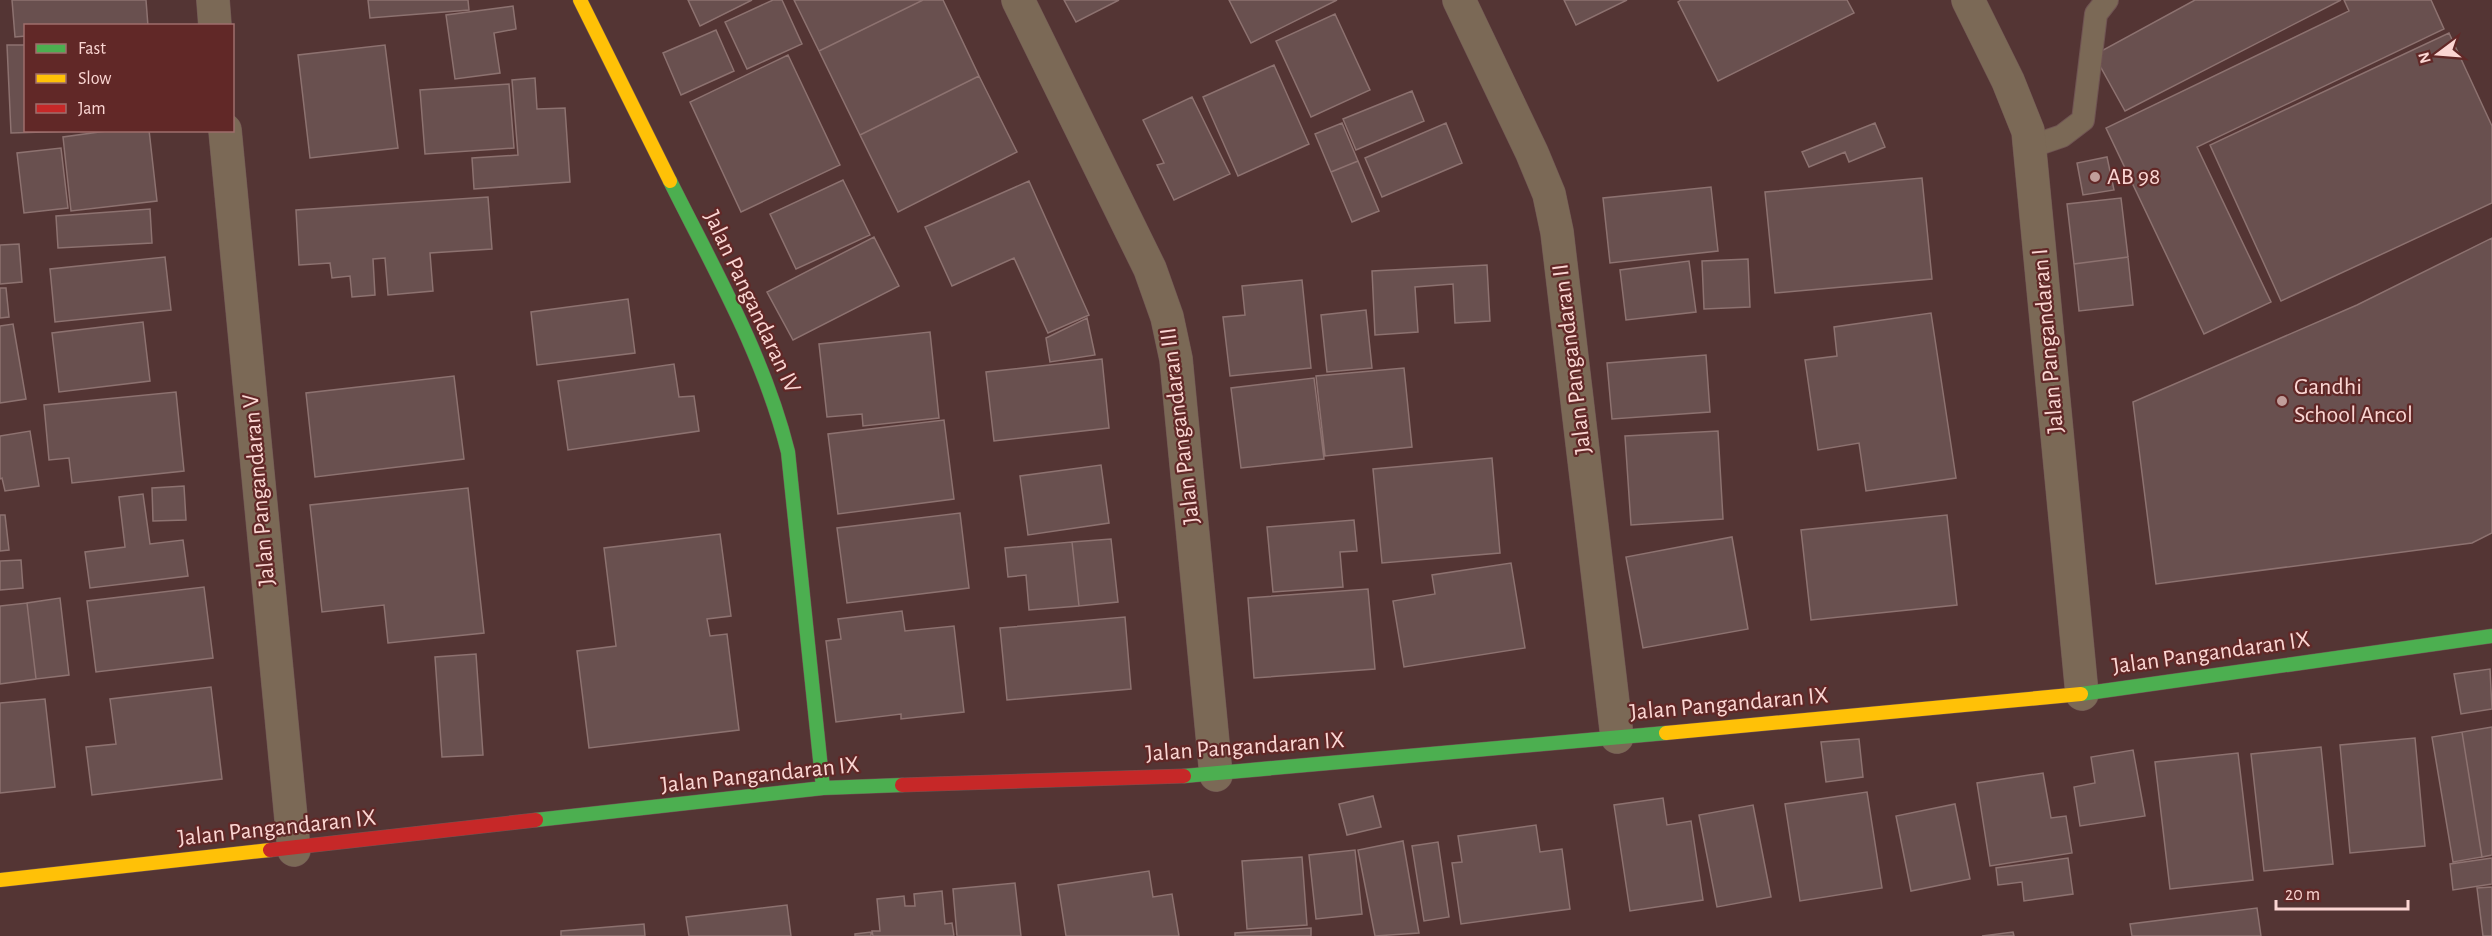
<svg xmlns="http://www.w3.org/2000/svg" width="2492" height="936" viewBox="0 0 2492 936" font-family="'Alegreya Sans',sans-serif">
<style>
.building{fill:#69504f;stroke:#8d7270;stroke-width:1.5}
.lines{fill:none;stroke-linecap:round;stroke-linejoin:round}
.lane-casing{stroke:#705453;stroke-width:24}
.street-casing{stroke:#705453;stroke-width:34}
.fast-casing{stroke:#705453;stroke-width:15}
.slow-casing{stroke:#705453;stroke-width:15}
.jam-casing{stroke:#705453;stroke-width:15}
.lane{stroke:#7b6956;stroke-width:22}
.street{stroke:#7b6956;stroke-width:33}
.fast{stroke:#4caf50;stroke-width:14}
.slow{stroke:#ffc107;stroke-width:14}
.jam{stroke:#c62828;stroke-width:14}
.poi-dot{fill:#c19e9b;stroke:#612827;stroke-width:2}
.labels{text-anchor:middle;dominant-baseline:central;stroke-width:4.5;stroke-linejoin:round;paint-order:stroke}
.poi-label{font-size:24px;fill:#fbd6d3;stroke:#612827;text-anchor:start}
.street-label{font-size:24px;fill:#fbd6d3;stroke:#612827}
</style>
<rect width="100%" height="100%" fill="#543534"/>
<path class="building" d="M12,0h134l2,26h-122v10l-11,1z
M368,0h100l1,10 -99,8z
M688,0h64l-52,26z
M773,0h9l20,44 -55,25 -22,-47z
M794,0h129l-104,51z
M923,0h20l36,76 -119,59 -41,-84z
M1064,0h55l-43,22z
M1229,0h108l-86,43z
M1564,0h63l-51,25z
M1681,0h166l7,13 -136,68 -40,-79z
M2195,0h146l-216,111 -31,-56z
M2344,0h87l13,29 -247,118 74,155 -67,32 -98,-206 243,-117z
M513,6l3,23 -22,4 6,40 -45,6 -9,-64z
M1335,14l35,76 -59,27 -35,-76z
M716,30l18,41 -53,24 -18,-42z
M2449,33l43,93v77l-211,98 -71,-156z
M7,45h19v85l52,1 -67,2z
M385,45l13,103 -88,10 -12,-103z
M788,55l52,110 -99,47 -51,-110z
M1274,65l35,79 -71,32 -35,-79z
M979,76l38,76 -119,60 -38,-77z
M535,78l2,31 28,-1 5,74 -96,7 -2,-31 46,-3 -6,-75z
M509,84l5,64 -89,6 -5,-64z
M1412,91l12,30 -68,29 -13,-31z
M1192,97l38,77 -56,26 -17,-35 7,-2 -21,-43z
M1342,123l16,38 -27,11 -16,-38z
M1446,123l16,40 -80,34 -17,-39z
M1875,123l10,24 -36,15 -4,-10 -36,15 -7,-15z
M114,130h35l8,71 -86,10 -8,-74z
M61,148l7,60 -44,5 -7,-60z
M2107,157l7,33 -31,5 -6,-32z
M1358,161l21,50 -27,11 -21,-50z
M1922,178l10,101 -157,14 -10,-101z
M843,180l27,55 -74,34 -26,-55z
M1029,181l60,134 -41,18 -34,-75 -62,28 -27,-59z
M1711,187l7,64 -108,12 -7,-65z
M488,197l4,52 -62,4 3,38 -45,4 -3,-37 -12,1 2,36 -23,2 -2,-21 -18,2 -2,-15 -31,2 -3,-55z
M2121,198l7,59 -54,7 -7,-60z
M150,209l2,34 -94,5 -2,-32z
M874,237l25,49 -106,54 -26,-48z
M2492,238v295l-20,10 -316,41 -23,-182 224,-97z
M19,244l3,38 -22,2v-39z
M165,257l6,53 -116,12 -5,-53z
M2128,257l5,48 -54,6 -5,-47z
M1748,259l2,48 -46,2 -2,-48z
M1689,261l7,51 -70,8 -6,-50z
M1487,265l3,56 -35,2 -2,-39 -38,3 3,45 -43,3 -3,-64z
M1302,280l9,88 -81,8 -7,-59 22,-2 -3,-29z
M0,288h6l3,29 -9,1z
M628,299l7,54 -98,12 -6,-53z
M1366,310l6,58 -45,4 -6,-57z
M1931,313l25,165 -90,13 -7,-48 -41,7 -13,-90 32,-4 -3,-29z
M1087,318l8,37 -45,7 -4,-24z
M143,322l7,59 -91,11 -7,-59z
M13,324l13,75 -26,4v-77z
M930,332l9,86 -76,8 -1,-12 -35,3 -8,-73z
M1706,355l4,57 -98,7 -5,-56z
M1102,359l7,69 -115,13 -8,-69z
M674,364l5,33 15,-1 5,35 -131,19 -10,-69z
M1404,368l8,79 -87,9 -9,-80z
M454,376l10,83 -149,18 -9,-84z
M1314,378l10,81 -83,9 -10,-80z
M176,392l8,79 -112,12 -3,-25 -20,2 -5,-55z
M944,420l10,79 -116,15 -10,-80z
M30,431l9,55 -34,5 -3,-13 -2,1v-43z
M1718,431l5,88 -92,6 -6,-89z
M1492,458l8,95 -118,10 -9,-94z
M1101,465l8,58 -81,12 -8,-59z
M184,486l2,34 -33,1 -1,-33z
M468,488l16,145 -96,10 -4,-38 -62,7 -12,-107z
M143,494l7,50 33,-4 5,36 -98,12 -5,-36 40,-5 -6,-50z
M960,513l9,75 -122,15 -10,-75z
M0,515h5l4,35 -9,1z
M1947,515l10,90 -146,15 -10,-90z
M1354,520l3,31 -17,1 3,35 -70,5 -6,-65z
M720,534l11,82 -24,3 3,17 17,-2 12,96 -150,18 -12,-97 39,-5 -12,-98z
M1732,537l16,92 -105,19 -17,-91z
M1111,539l7,63 -39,4 -7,-64z
M1072,542l7,64 -50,4 -3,-35 -18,2 -3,-29z
M21,560l2,28 -23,2v-29z
M1511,563l14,85 -121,19 -11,-66 42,-7 -3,-19z
M204,587l9,71 -117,14 -9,-71z
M1368,589l7,80 -121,9 -6,-80z
M60,598l9,77 -33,4 -9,-76z
M27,603l9,76 -36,5v-78z
M902,611l3,20 49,-5 10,86 -63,7v-5l-65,8 -10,-81 15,-2 -3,-20z
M1125,617l6,72 -124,11 -7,-72z
M476,654l7,101 -41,2 -7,-100z
M2490,669l2,40 -31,5 -7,-40z
M211,687l11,92 -130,16 -6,-48 30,-3 -6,-45z
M45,699l10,88 -55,6v-90z
M2492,727v128l-10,2 -20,-125z
M2462,732l20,125 -29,5 -21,-125z
M2415,738l10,108 -75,7 -10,-108z
M1859,739l4,38 -37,5 -5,-40z
M2321,747l12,117 -69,7 -13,-117z
M2133,750l12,66 -65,10 -6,-39 21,-4 -4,-26z
M2238,753l15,127 -83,9 -15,-127z
M2043,773l8,45 15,-2 6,37 -82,13 -13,-83z
M1867,792l15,96 -82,13 -15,-97z
M1373,796l8,31 -34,8 -8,-31z
M1663,798l4,27 24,-4 12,79 -73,11 -16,-106z
M1955,804l15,75 -59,12 -15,-75z
M1753,805l18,92 -54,10 -18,-92z
M1536,825l4,27 22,-3 8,60 -109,15 -9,-61 10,-1 -4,-26z
M1403,841l16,92 -44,3 -17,-86z
M1438,842l11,75 -25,4 -12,-75z
M1355,850l7,64 -46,5 -7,-64z
M1302,857l5,68 -60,4 -5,-68z
M2068,858l5,36 -49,7 -2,-19 -24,3 -2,-17z
M2492,858v26l-39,6 -3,-26z
M1149,871l4,26 19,-3 7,42h-113l-8,-51z
M1015,883l6,53h-64l-4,-47z
M2492,887v49h-9l-6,-48z
M942,891l3,33 7,-1 2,13h-81l-1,-5h8l-3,-32 27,-3 1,10h10l-1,-12z
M787,905l4,31h-102l-3,-19z
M2257,908l4,28h-129l-2,-12z
M644,924l1,12h-84v-5z
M1311,928v8h-76v-3z
M871,932v4h-16v-2z
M2013,932l1,4h-32z"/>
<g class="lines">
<g class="lane-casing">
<path id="lane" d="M2030,147l32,-11 21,-16 13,-106 11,-14"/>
</g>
<g class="street-casing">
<path id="street" d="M213,0l2,26
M1018,0l132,269 17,48 9,42 40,416
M1459,0l73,153 17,41 8,38 60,505
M1968,0l40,81 20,50 54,563
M225,130l69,720"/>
</g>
<g class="fast-casing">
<path id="fast" d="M670,181c44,88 94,175 118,271l35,336
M2081,694l411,-58
M1184,776l482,-43
M536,820l287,-32 79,-3"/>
</g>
<g class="slow-casing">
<path id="slow" d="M580,0l90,181
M1666,733l415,-39
M0,880l270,-30"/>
</g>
<g class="jam-casing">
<path id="jam" d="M902,785l282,-9
M270,850l266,-30"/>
</g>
<use href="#lane" class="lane"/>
<use href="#street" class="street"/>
<use href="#fast" class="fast"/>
<use href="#slow" class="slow"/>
<use href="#jam" class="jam"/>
</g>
<g class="poi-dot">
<circle cx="2095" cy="177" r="6"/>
<circle cx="2282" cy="401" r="6"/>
</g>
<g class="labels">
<g class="poi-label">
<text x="2107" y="177">AB 98</text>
<text x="2294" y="387">Gandhi<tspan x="2294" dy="28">School Ancol</tspan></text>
</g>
<g class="street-label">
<text transform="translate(752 302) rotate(65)">Jalan Pangandaran IV</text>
<text transform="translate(2048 341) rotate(-95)">Jalan Pangandaran I</text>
<text transform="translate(1572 359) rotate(-97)">Jalan Pangandaran II</text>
<text transform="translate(1180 426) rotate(-97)">Jalan Pangandaran III</text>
<text transform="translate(259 490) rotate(-95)">Jalan Pangandaran V</text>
<text transform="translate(2211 653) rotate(-8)">Jalan Pangandaran IX</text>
<text transform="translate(1729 704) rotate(-5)">Jalan Pangandaran IX</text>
<text transform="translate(1245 747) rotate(-4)">Jalan Pangandaran IX</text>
<text transform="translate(760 775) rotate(-6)">Jalan Pangandaran IX</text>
<text transform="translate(277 828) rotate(-6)">Jalan Pangandaran IX</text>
</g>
</g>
<rect x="24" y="24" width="210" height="108" fill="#612827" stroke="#9f6e6c" stroke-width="1.5"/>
<rect x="36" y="44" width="30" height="9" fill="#4caf50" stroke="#9f6e6c" stroke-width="1.5"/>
<text x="78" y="54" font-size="18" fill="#fbd6d3">Fast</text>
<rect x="36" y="74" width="30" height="9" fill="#ffc107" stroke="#9f6e6c" stroke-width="1.5"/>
<text x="78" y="84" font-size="18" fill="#fbd6d3">Slow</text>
<rect x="36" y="104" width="30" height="9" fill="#c62828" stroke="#9f6e6c" stroke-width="1.5"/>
<text x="78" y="114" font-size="18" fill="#fbd6d3">Jam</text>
<g transform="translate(2438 54) rotate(254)" stroke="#612827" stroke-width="4.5" paint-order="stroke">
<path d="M0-4.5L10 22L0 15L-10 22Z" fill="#fbd6d3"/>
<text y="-9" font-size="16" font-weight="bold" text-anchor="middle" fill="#fbd6d3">N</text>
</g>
<path d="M2276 900v9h132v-9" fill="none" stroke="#fbd6d3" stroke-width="3"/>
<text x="2285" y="900" font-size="18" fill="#fbd6d3" stroke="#612827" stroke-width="4.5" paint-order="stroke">20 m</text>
</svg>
